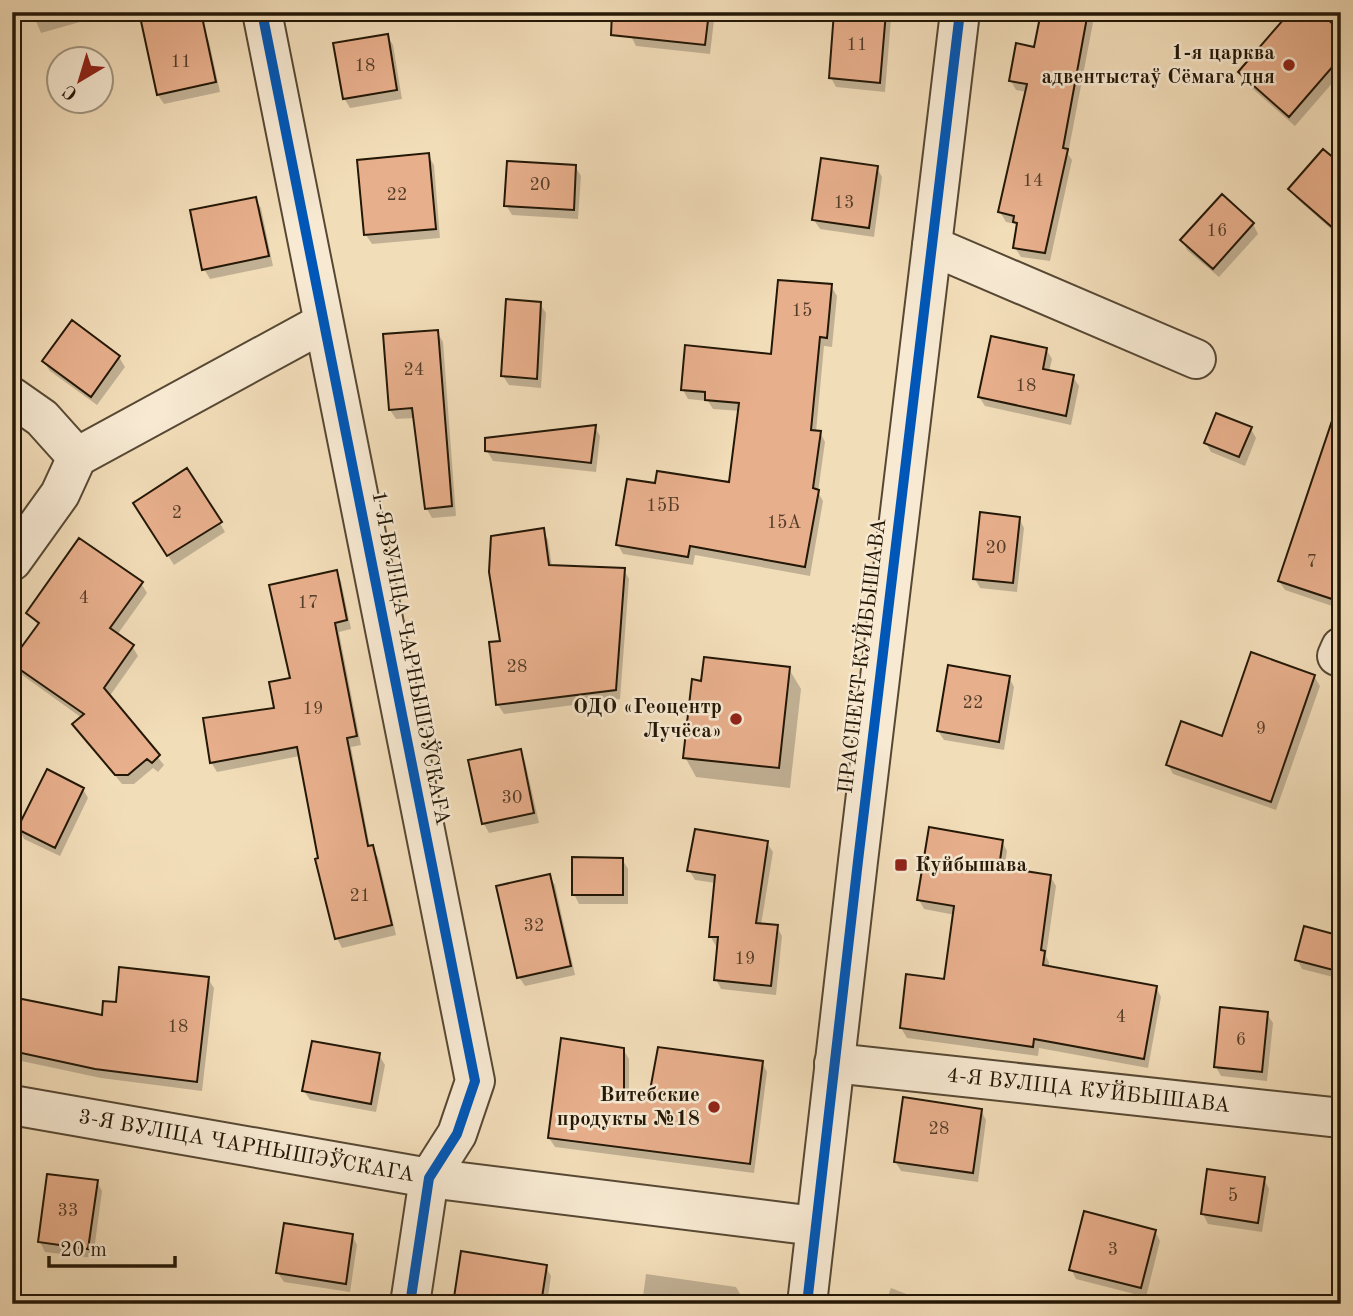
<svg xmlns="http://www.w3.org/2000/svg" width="1353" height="1316" viewBox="0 0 1353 1316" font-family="'Old Standard TT',serif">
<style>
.shadow{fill:#0003}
.building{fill:#e8af8c;stroke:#231706;stroke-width:2}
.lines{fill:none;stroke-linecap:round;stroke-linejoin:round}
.minor-casing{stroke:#574833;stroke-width:42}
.minor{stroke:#f7e9d2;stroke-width:38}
.cycleway-casing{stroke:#f7e9d2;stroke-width:15}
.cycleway{stroke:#0057b8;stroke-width:10}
.poi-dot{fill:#8f2418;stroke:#f7e9d2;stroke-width:2.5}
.labels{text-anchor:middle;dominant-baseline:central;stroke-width:5;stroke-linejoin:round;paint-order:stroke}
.number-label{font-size:18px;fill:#543d28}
.poi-label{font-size:21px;font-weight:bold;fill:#231706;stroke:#f7e9d2;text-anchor:end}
.street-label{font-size:21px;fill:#231706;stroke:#f7e9d2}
</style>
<rect width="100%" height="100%" fill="#f2ddb9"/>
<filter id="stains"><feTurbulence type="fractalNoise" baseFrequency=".00286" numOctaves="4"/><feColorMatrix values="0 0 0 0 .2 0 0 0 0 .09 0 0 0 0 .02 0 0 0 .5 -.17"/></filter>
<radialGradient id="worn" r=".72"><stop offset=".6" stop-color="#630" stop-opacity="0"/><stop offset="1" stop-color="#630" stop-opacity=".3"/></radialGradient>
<path class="shadow" d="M32,12h61l1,6 -53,15z
M633,12h82l-5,42 -74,-8 -5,-10z
M836,12h51l4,7 -6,73 -49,-5 -5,-9z
M1043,12h52l-27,142 4,6 -22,101 -29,-4 -6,-9 3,-21 -2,-3 -10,-2 -6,-10 27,-120 -11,-2 -5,-9 24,-32z
M204,31l5,10 11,51 -56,12 -6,-9z
M1341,34v39l-46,53 -50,-44 -5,-10z
M387,36l6,9 9,54 -52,9 -6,-10z
M428,155l6,10 6,73 -68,6 -6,-9 -7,-74z
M575,166l6,10 -3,43 -66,-4 -6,-10z
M877,168l5,9 -8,60 -54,-8 -6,-9z
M1291,189l50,46 -2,1 -43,-38z
M255,199l6,9 12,58 -63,13 -6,-10z
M1253,224l5,10 -39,43 -32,-27 -5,-10z
M831,286l6,10 -5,51 -8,-1 -8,86h4l5,10 -7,50 5,9 -13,75 -115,-21 -2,10 -70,-11 -5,-9 38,-60 74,-1 10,-73 -27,-2 -5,-8 -20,-2 -5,-9 90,-34z
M540,304l6,9 -5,75 -32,-3 -6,-9z
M437,332l6,10 13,174 -24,2 -5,-9 -12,-91 -19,1 -6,-9z
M1046,349l6,10 -3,13 24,5 6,9 -8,39 -86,-19 -6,-9z
M119,357l6,10 -28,38 -47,-34 -6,-9z
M1341,425v184l-56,-19 -6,-9z
M595,427l5,9 -4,36 -103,-11 -6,-10z
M1251,429l5,9 -11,28 -34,-14 -5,-9z
M141,513l79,10 5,9 -51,33z
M1019,518l5,10 -7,64 -37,-4 -5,-9z
M543,530l5,10 4,27 72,3 5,9 -9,120 -116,15 -6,-9 4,-63z
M336,572l5,9 10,48 -12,3 22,113 -10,2 19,101 8,9 18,78 -54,13 -5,-10 -37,-182 -83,16 -6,-10 65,-53 16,-29z
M141,583l6,10 -30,42 15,11 6,10 -29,41 55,68 -6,7 -5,-4 -19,16h-12l-42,-51 2,-15 -64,-46 -6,-9 27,-37 -11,-13z
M789,669l12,20 -11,99 -94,-11 -11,-20 18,-74z
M1314,676l6,10 -44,124 -103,-36 -5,-9 55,-27z
M1009,677l5,10 -10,63 -60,-10 -6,-9z
M520,751l5,10 14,62 -50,10 -5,-9 -14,-62z
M83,789l5,9 -28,58 -36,-17 -5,-10z
M1002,841l5,10 -3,19 46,6 6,10 -10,70 3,6v6l107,19 5,10 -13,71 -109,-20 -1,8 -131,-18 -6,-10 45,-47 9,-66 -31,-6 -5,-9z
M767,843l6,9 -12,73 16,2 5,9 -6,59 -55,-6 -5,-10 3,-33h-3l-6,-10 6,-53 -21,-3 -6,-10z
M622,859l6,10v35h-49l-5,-10z
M549,876l6,9 20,90 -50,11 -6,-9z
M1341,938v41l-39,-10 -5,-10z
M208,979l6,9 -12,103 -101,-13 -89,-19v-60l91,18 14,-13z
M1267,1014l6,9 -6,58 -46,-5 -5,-9z
M623,1049l6,10v37l22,2 111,-36 5,10 -13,101 -199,-26 -6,-9z
M379,1055l6,10 -9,47 -66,-12 -6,-9z
M981,1110l5,10 -8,62 -77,-11 -6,-10z
M1264,1179l5,10 -7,43 -54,-8 -5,-10z
M97,1182l5,9 -9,67 -48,-6 -5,-10z
M1341,1215v35l-5,-8z
M1155,1231l5,10 -14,56 -70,-18 -5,-10z
M352,1235l5,10 -7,47 -66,-10 -6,-9z
M546,1267l5,9 -4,28h-93z
M646,1274l90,13 6,10 -1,7h-99z
M891,1288l41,16h-47z"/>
<path class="building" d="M139,12h62l15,70 -59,13z
M612,12h97l-4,33 -94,-10z
M834,12h52l-6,71 -51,-5z
M1041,12h47l-25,136 5,1 -23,104 -32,-5 4,-25 -4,-1 1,-6 -16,-4 29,-128 -18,-3 7,-38 18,4z
M1290,12h29l22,19v26l-52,60 -51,-45z
M388,34l9,56 -54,9 -10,-56z
M1323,149l18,15v71l-53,-46z
M429,153l7,76 -72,6 -7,-75z
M821,158l57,8 -9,62 -57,-8z
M507,161l69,4 -2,45 -70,-4z
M1222,194l32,29 -41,46 -33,-29z
M256,197l13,59 -67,14 -12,-60z
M778,280l54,4 -5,54 -7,-1 -9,93 10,1 -8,57 6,2 -14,77 -115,-21 -2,11 -72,-12 11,-66 28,4 2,-12 72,11 10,-79 -34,-3v-8l-24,-2 4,-45 86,9z
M506,299l35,3 -4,77 -36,-3z
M72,320l48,36 -29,41 -49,-36z
M438,330l14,176 -27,3 -13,-101 -23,2 -6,-76z
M991,336l56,12 -4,21 31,6 -8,41 -88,-19z
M1335,412l6,1v189l-63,-21z
M1216,413l36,14 -13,30 -35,-14z
M596,425l-5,38 -106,-12v-13z
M187,468l35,54 -55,34 -34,-53z
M980,512l40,5 -7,66 -40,-4z
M544,528l5,37 76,3 -9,122 -120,15 -7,-63 11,-1 -11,-69 2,-36z
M79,538l64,44 -33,46 24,17 -30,43 56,67 -8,8 -5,-4 -19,16h-13l-43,-51 12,-10 -72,-50v-4l27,-37 -13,-10z
M337,570l10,50 -12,3 22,113 -10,2 21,108 5,-1 19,80 -57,14 -20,-80 3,-1 -21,-111 -87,16 -7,-45 71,-10 -5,-26 21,-4 -21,-93z
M1251,652l64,23 -44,127 -105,-37 15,-44 41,15z
M704,657l86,10 -11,101 -96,-10 9,-79 9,2z
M948,665l62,11 -11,66 -62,-11z
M521,749l13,64 -52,11 -14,-64z
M47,769l37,19 -29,60 -38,-19z
M929,827l74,13 -4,27 52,8 -10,75 4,1 -2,14 114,21 -13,73 -110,-20 -1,8 -133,-19 6,-54 38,5 10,-73 -37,-6z
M695,829l73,12 -12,82 22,2 -7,61 -57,-6 4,-43h-9l6,-62 -28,-4z
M572,857l51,1v37h-51z
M550,874l21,92 -54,12 -21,-92z
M1304,926l37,10v36l-46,-12z
M119,967l90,10 -12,105 -102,-13 -83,-18v-54l90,18 1,-14 13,1z
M1220,1007l48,5 -6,60 -48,-5z
M561,1038l63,10v46l25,2 9,-49 105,14 -13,103 -202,-26z
M312,1041l68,12 -9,51 -69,-13z
M903,1097l79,12 -9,64 -79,-11z
M1207,1169l58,8 -7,46 -57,-9z
M47,1174l51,6 -10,69 -50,-7z
M1084,1211l72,19 -15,58 -72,-18z
M284,1223l69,11 -7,50 -70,-11z
M461,1251l86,14 -6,39h-88z"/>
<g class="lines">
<g class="minor-casing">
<g id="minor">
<path d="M262,12l213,1069 -18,53 -28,44 -19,126"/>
<path d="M932,246l264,113"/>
<path d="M12,397l30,21 35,39"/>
<path d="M12,561l48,-67 17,-37 246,-134"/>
<path d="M1337,656l4,-9"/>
<path id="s1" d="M834,1063l507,55"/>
<path id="s2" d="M12,1105l417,73 386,48"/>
<path d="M807,1304l51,-443 102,-849"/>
</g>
</g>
<use href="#minor" class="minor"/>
<g class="cycleway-casing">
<path id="cycleway" d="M262,12l213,1069 -18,53 -28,44 -19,126
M807,1304l51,-443 102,-849"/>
</g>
<use href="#cycleway" class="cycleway"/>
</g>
<g class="poi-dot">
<circle cx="1289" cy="65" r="7"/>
<circle cx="736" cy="719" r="7"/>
<rect x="894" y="858" width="14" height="14" rx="3.5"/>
<circle cx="714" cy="1107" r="7"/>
</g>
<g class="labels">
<g class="number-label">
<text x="857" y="45">11</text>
<text x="181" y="62">11</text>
<text x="365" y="66">18</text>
<text x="1033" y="181">14</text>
<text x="540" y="185">20</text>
<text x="397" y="195">22</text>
<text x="844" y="203">13</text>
<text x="1217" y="231">16</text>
<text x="802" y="311">15</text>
<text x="414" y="370">24</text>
<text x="1026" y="386">18</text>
<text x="663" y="506">15Б</text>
<text x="177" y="513">2</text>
<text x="784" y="523">15А</text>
<text x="996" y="548">20</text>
<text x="1312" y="562">7</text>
<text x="84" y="598">4</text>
<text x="308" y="603">17</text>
<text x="517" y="667">28</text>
<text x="973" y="703">22</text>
<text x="313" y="709">19</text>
<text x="1261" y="729">9</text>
<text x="512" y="798">30</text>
<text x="360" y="896">21</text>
<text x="534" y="926">32</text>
<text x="745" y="959">19</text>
<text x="1121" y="1017">4</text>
<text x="178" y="1027">18</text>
<text x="1241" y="1040">6</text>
<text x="939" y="1129">28</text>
<text x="1233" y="1196">5</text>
<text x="68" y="1211">33</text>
<text x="1113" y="1250">3</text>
</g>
<g class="poi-label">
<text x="1275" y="53">1-я царква<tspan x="1275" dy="24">адвентыстаў Сёмага дня</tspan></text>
<text x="722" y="707">ОДО «Геоцентр<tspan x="722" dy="24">Лучёса»</tspan></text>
<text x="915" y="865" text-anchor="start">Куйбышава</text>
<text x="700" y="1095">Витебские<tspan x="700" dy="24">продукты №18</tspan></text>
</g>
<g class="street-label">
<text transform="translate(863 656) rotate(-83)">ПРАСПЕКТ КУЙБЫШАВА</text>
<text transform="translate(410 658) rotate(79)">1-Я ВУЛІЦА ЧАРНЫШЭЎСКАГА</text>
<text stroke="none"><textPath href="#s1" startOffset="256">4-Я ВУЛІЦА КУЙБЫШАВА</textPath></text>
<text stroke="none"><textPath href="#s2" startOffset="238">3-Я ВУЛІЦА ЧАРНЫШЭЎСКАГА</textPath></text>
</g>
</g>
<rect width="1353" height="1316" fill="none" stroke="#f2ddb9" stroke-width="42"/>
<rect x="14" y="14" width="1325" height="1288" fill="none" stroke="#231706" stroke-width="3.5"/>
<rect x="21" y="21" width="1311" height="1274" fill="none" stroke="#231706" stroke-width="2"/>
<g transform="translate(80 80) rotate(218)"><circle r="33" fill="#f7e9d2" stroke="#a29580" stroke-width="2"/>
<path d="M0-5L12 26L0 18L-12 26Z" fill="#8f2418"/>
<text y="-10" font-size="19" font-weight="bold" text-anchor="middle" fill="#231706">С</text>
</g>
<path d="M49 1256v10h126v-10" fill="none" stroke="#231706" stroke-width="3.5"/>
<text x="60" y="1256" font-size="21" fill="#231706" stroke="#f7e9d2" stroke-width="5" paint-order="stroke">20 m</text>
<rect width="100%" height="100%" filter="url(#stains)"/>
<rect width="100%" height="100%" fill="url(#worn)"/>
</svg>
